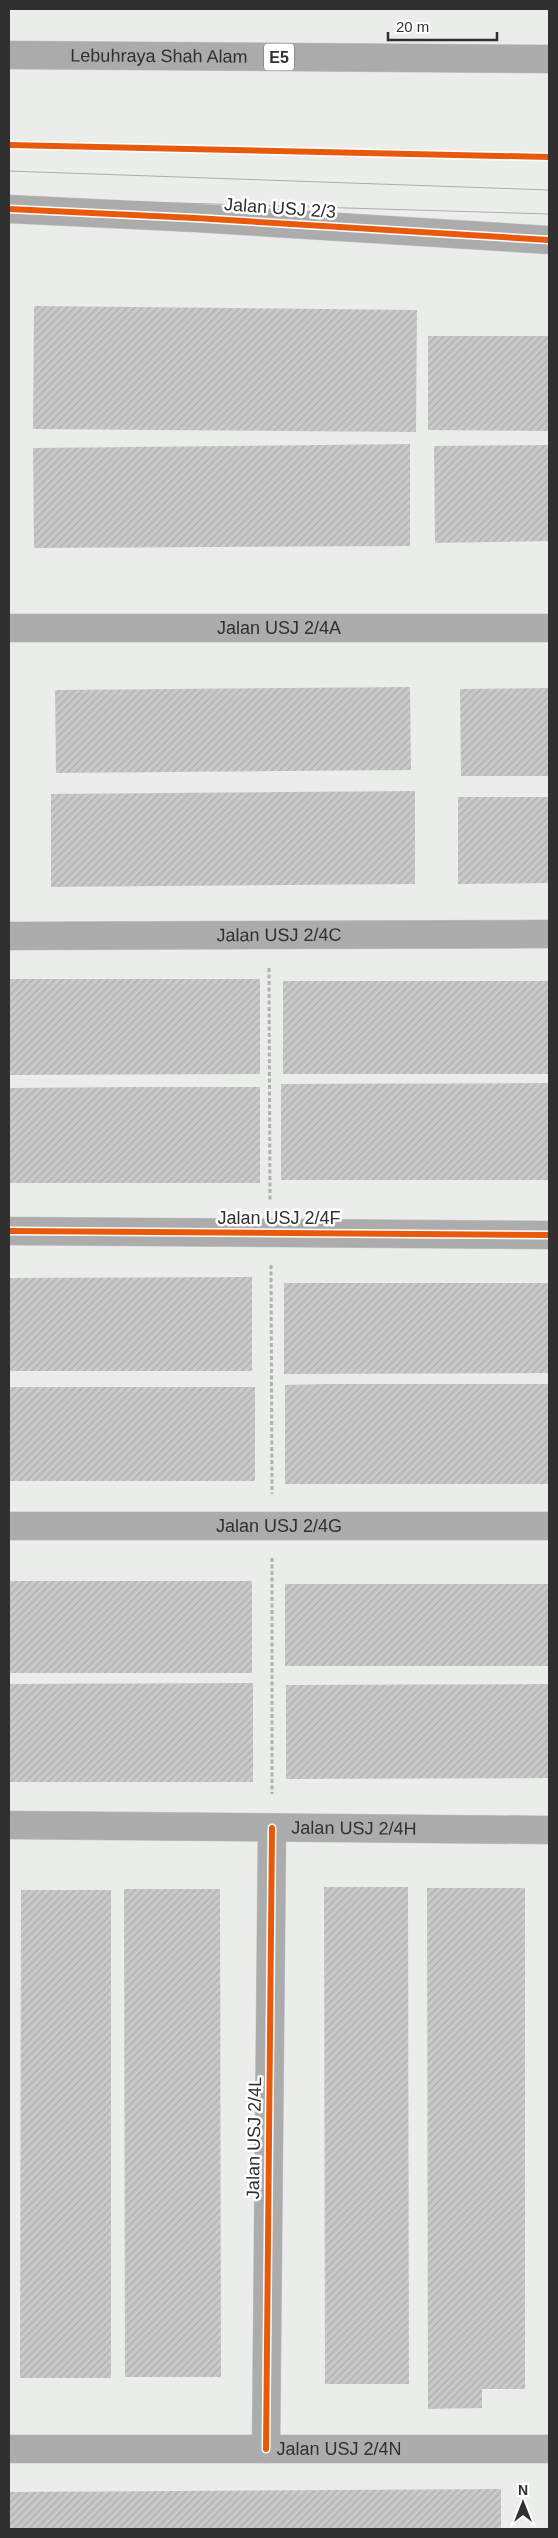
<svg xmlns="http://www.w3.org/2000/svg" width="558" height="2538" viewBox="0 0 558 2538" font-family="Helvetica,sans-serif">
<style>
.building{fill:url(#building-hatch)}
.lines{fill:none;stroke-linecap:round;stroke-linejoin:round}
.street-casing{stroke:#c9cbc9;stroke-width:29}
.highway-casing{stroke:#c9cbc9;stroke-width:29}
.path{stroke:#b0b1b0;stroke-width:3;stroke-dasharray:4 2.5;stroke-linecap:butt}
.street{stroke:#acacac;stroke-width:28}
.highway{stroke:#aaabaa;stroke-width:28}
.tram{stroke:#aaacaa;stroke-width:1}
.cycleway-casing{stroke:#fff;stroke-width:9}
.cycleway{stroke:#e8590c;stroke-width:6}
.labels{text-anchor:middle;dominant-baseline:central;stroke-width:5;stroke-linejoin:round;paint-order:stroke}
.shield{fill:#fff;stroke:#6d6e6d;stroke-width:1}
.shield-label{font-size:16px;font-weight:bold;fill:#2f302f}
.street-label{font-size:18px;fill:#2f302f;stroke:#fff}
</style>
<defs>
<pattern id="building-hatch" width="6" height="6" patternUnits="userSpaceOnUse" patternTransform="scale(1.25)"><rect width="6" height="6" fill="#c8c9c8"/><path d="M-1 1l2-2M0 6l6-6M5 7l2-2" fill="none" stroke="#acadac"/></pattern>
</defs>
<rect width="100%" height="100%" fill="#ebedeb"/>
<path class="building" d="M34,306l383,4 -1,122 -383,-3z
M428,336h121v95l-121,-1z
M410,444v102l-376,2 -1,-100z
M549,445v96l-114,2 -1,-97z
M410,687l1,83 -355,3 -1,-83z
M549,688v88h-88l-1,-87z
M415,791v93l-364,3v-93z
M458,797h91v86l-91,1z
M9,979h251v95l-251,1z
M283,981h266v93h-266z
M549,1083v97h-268v-96z
M133,1087h127v96h-251v-95z
M252,1277v94h-243v-93z
M284,1283h265v90l-265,1z
M325,1384h224v100h-264v-99z
M9,1387h246v94h-246z
M9,1581h243v92h-243z
M285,1584h264v82h-264z
M253,1683v99h-244v-98z
M549,1684v94l-263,1v-94z
M324,1887h84l1,497h-84z
M427,1888h98v501h-43v19l-54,1z
M124,1889h96l1,488h-96z
M21,1890h90v488h-91z
M501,2489v40h-492v-37z"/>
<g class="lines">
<g class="street-casing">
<g id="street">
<path d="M9,209l186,9 354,22"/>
<path id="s1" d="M9,628h540"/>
<path id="s2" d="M9,936l540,-2"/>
<path d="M9,1231l540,4"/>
<path id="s3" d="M9,1526h540"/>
<path id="s4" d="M9,1825l540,5"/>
<path id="s5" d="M9,2449h540"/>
<path d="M266,2449l6,-621"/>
</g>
</g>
<g class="highway-casing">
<g id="highway">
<path id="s6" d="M9,55l540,4"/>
</g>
</g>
<path class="path" d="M269,968l1,233
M271,1265l1,229
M272,1558v236"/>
<use href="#street" class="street"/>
<use href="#highway" class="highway"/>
<path class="tram" d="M9,171l540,19
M9,198l540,16"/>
<g class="cycleway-casing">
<path id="cycleway" d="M9,145l540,12
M9,209l186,9 354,22
M9,1231l540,4
M266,2449l6,-621"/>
</g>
<use href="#cycleway" class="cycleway"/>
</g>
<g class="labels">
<rect class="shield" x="264" y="43.5" width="30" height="27" rx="4"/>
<g class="shield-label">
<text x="279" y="57">E5</text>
</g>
<g class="street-label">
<text stroke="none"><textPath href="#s6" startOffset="150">Lebuhraya Shah Alam</textPath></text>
<text transform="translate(280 208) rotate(4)">Jalan USJ 2/3</text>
<text stroke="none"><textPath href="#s1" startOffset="270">Jalan USJ 2/4A</textPath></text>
<text stroke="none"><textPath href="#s2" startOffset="270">Jalan USJ 2/4C</textPath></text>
<text x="279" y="1218">Jalan USJ 2/4F</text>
<text stroke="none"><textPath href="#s3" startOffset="270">Jalan USJ 2/4G</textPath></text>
<text stroke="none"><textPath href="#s4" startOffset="345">Jalan USJ 2/4H</textPath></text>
<text transform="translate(254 2138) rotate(-89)">Jalan USJ 2/4L</text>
<text stroke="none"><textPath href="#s5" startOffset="330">Jalan USJ 2/4N</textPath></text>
</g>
</g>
<rect width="558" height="2538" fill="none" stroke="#2f302f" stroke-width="20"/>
<g transform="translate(523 2503)" stroke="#ffffff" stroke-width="4" paint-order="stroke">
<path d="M0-4L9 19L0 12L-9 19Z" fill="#2f302f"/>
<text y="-8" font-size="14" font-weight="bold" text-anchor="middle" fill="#2f302f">N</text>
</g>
<path d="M388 32v8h109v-8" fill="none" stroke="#2f302f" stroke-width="2.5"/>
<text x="396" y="32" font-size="15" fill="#2f302f" stroke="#ffffff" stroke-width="4" paint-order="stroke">20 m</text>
</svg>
